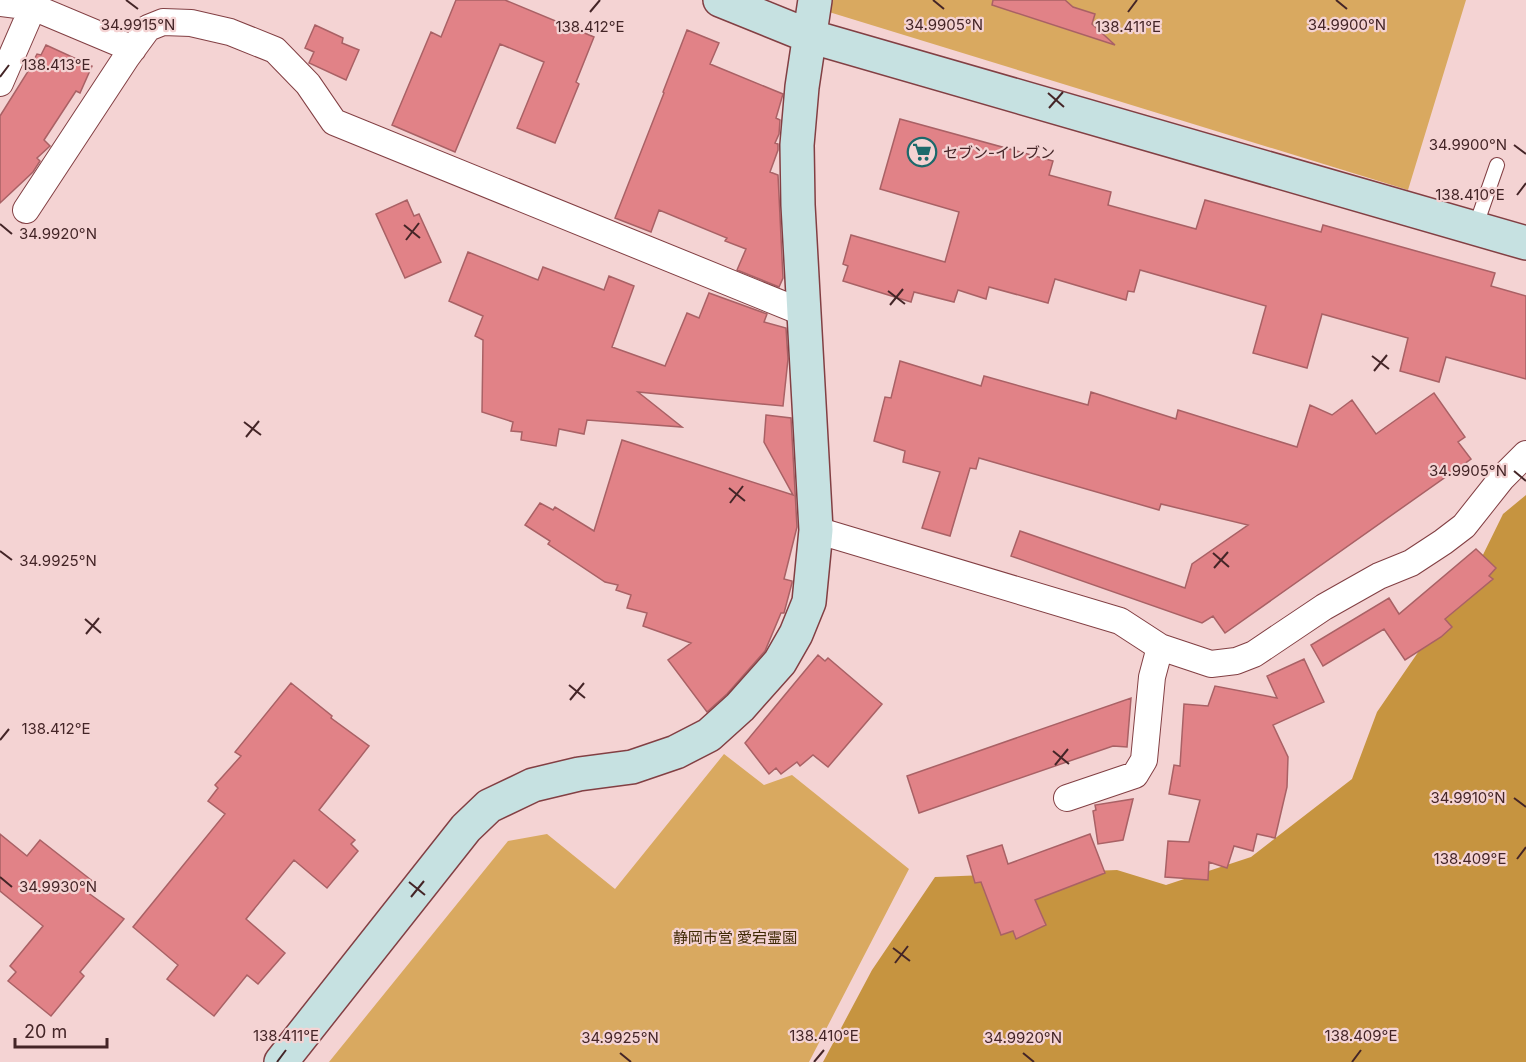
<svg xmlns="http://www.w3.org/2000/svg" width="1526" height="1062" viewBox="0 0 1526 1062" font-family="Inter,'Noto Sans JP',sans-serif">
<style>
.green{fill:#d9a960}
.forest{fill:#c69440}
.building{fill:#e18287;stroke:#a96165;stroke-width:1.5}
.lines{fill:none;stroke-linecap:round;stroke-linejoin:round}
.lane-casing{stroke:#823f43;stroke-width:16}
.street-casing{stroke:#823f43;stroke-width:28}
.secondary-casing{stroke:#823f43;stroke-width:36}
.lane{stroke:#fff;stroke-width:14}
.street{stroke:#fff;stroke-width:26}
.secondary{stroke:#c6e1e1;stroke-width:33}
.ticks{fill:none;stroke:#442527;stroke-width:2}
.labels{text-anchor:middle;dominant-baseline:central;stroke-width:4.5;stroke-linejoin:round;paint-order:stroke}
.poi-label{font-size:15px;fill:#442527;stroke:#f4d3d3;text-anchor:start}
.park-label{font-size:15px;fill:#3f2a05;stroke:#f4d3d3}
.ticks-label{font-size:15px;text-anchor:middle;fill:#442527;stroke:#f4d3d3;stroke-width:4.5;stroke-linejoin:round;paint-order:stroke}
</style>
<rect width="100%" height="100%" fill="#f4d3d3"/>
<path class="green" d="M833,0h633l-58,190 -579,-178z
M724,754l40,31 28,-10 117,94 -100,193h-480l179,-221 39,-7 68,55z"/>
<path class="forest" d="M1526,495v567h-703l49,-92 63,-93 182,-7 49,15 85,-28 101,-78 25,-67 101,-147 25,-51z"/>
<path class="building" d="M456,0h49l89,37 -18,45 3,2 -24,59 -38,-15 27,-66 -44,-18 -45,108 -63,-27 39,-93 10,5z
M993,0h72l8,7 22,7 -3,10 23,21 -123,-40z
M315,25l28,13 -1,5 17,7 -13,30 -37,-17 5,-11 -9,-4z
M687,30l32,13 -9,21 73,30 -7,24 4,2 -1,14 -4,9 3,1v6l-8,22 8,3 5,103 -4,9 -42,-17 9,-21 -21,-8 2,-3 -68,-28 -8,22 -36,-14 49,-125 -1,-1z
M46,45l46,21 -12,27 -4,-2 -32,49 6,6 -13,12 3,3 -7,11 -33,31v-87l27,-43 10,-19 4,1z
M900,119l153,42 -4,14 62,17 -3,13 88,24 9,-29 116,32 2,-7 172,48 -4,13 35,10v83l-80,-22 -7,25 -39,-11 8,-33 -86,-24 -15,54 -54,-15 13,-47 -126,-36 -6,22 -6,-1 -2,9 -71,-21 -7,24 -59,-16 -3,12 -28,-9 -4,12 -40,-10 -3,10 -68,-21 5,-15 -5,-2 8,-29 94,27 14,-50 -79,-23z
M407,200l7,16 5,-2 22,48 -36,16 -29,-64z
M468,252l70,28 5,-13 61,23 5,-14 25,10 -22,61 53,19 22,-53 12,5 10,-25 58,21 -3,8 22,6 2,31 -5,47 -145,-14 44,35 -95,-7 -3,14 -25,-5 -3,17 -35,-6 1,-8 -11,-1 2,-9 -31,-10 1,-72 -8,-4 8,-20 -34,-15z
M900,361l81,25 3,-10 104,29 3,-13 85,27 2,-9 119,37 13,-42 22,10 20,-15 24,34 58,-41 31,44 -7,5 13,17 -246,174 -12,-17 -11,7 -191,-67 9,-25 165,57 7,-24 56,-39 -87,-21 -2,6 -180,-52 -3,11 -6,-1 -20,68 -28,-8 18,-56 -37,-10 2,-11 -31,-10 11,-44 6,1z
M766,415l25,3 6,109 -13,52 8,2v2l-8,30h-3l-16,38 -38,43 -20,18 -39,-52 23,-17 -48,-17 4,-13 -20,-5 4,-13 -15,-5 2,-5 -13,-3 -57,-38 2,-3 -25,-16 15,-22 13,7 2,-3 39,24 28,-91 171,55 -29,-53z
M1476,549l20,19 -7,8 4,3 -48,40 7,8 -11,10 -36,23 -21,-31 -61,37 -12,-21 78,-47 10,16z
M818,655l7,6 3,-3 54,46 -54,63 -15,-12 -13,11 -3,-4 -16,12 -5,-6 -7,6 -24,-31z
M1304,659l20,43 -51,23 15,32 -1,30 -12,51 -18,-4 -4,17 -19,-5 -7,22 -18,-6 -1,18 -43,-3 3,-36 21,1 11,-42 -31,-6 5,-29 6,1 4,-62 24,2 7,-20 62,12 -10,-22z
M291,683l41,33 -1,2 38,28 -50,64 36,30 -4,4 7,7 -31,37 -33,-28 -48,59 39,34 -27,31 -11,-9 -33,41 -47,-37 11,-14 -45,-38 92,-113 -17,-13 10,-13 -3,-3 26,-29 -6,-4z
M1131,698l-4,49 -14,-1 -194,67 -12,-37z
M1133,799l-10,41 -25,4 -5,-33 3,-1 -1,-5z
M0,834l27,22 13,-16 55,43 -8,9 37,27 -44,53 4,4 -33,40 -43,-35 8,-9 -6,-6 33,-40 -43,-35z
M1090,834l15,39 -70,27 11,25 -30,14 -3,-8 -12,4 -20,-53 -6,1 -8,-27 35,-11 6,19z"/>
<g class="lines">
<g class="lane-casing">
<path id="lane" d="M1475,228l22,-63"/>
</g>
<g class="street-casing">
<path id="street" d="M0,3l33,4 100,42
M0,83l36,-83
M26,210l100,-152 22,-30 15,-6 28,1 39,9 45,18 33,34 26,38 470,191
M816,530l304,91 40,26 51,17 25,-3 18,-7 70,-47 55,-31 32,-13 32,-21 21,-16 38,-48 24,-24
M1067,798l68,-23 9,-15 8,-83 8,-30"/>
</g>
<g class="secondary-casing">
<path id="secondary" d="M720,0l89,36 717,207
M281,1062l185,-234 23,-22 44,-21 46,-11 53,-7 44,-15 33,-17 31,-28 40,-45 16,-28 13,-32 7,-72 -18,-325 -1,-60 5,-58 13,-87"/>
</g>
<use href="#lane" class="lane"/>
<use href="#street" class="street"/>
<use href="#secondary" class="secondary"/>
</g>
<path class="ticks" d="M126,0l12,9M933,0l11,9M1336,0l11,9M590,12l10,-12M1128,12l9,-12M0,77l9,-12M1048,93l16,14M1049,108l14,-16M1514,145l12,9M1517,195l9,-12M0,224l12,10M404,225l16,13M406,240l13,-17M888,291l17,13M890,305l13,-16M1372,356l17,13M1374,371l13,-16M244,422l17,13M246,437l13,-16M1514,471l12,10M729,488l16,13M730,503l13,-17M0,551l12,9M1213,553l16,14M1214,568l14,-16M85,619l16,14M86,634l13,-16M569,685l16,13M570,700l14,-17M0,740l9,-11M1053,751l16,13M1055,765l13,-16M1514,798l12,9M1517,859l9,-12M0,877l12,10M409,882l16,13M411,897l13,-16M893,948l17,13M895,963l13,-17M620,1053l11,9M1023,1053l11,9M277,1062l9,-12M814,1062l10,-12M1352,1062l9,-12"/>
<defs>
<g id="supermarket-ring" transform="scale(1.5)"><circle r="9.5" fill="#f4d3d3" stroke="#1c696b" stroke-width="1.5"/><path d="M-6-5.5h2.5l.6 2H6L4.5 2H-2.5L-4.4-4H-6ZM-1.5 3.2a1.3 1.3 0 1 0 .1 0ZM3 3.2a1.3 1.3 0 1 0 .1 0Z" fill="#1c696b"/></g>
</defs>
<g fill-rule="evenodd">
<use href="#supermarket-ring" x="922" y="152"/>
</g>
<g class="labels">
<g class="poi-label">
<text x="943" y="152">セブン-イレブン</text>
</g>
<g class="park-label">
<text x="735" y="937">静岡市営 愛宕霊園</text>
</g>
</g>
<g class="ticks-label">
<text x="138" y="30">34.9915°N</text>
<text x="944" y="30">34.9905°N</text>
<text x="1347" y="30">34.9900°N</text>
<text x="590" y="32">138.412°E</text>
<text x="1128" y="32">138.411°E</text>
<text x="56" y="70">138.413°E</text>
<text x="1468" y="150">34.9900°N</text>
<text x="1470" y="200">138.410°E</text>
<text x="58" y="239">34.9920°N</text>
<text x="1468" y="476">34.9905°N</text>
<text x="58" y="566">34.9925°N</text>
<text x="56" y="734">138.412°E</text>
<text x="1468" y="803">34.9910°N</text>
<text x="1470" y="864">138.409°E</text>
<text x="58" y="892">34.9930°N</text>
<text x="286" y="1041">138.411°E</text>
<text x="824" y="1041">138.410°E</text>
<text x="1361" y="1041">138.409°E</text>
<text x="620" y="1043">34.9925°N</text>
<text x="1023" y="1043">34.9920°N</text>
</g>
<path d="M15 1038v9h92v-9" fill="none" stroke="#442527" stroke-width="3"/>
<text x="24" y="1038" font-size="18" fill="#442527" stroke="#f4d3d3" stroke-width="4.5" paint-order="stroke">20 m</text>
</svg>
